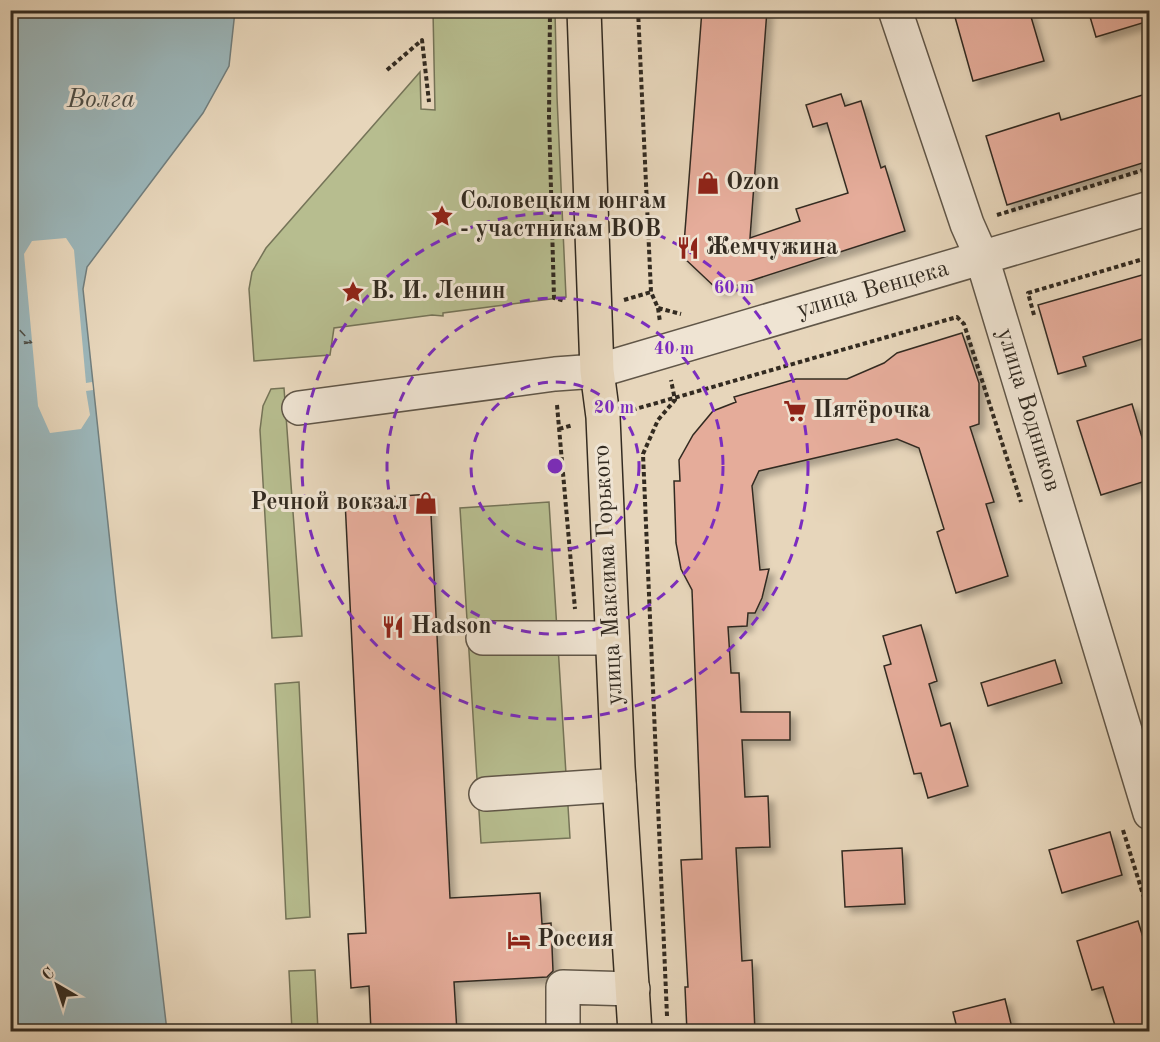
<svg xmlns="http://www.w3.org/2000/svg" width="1160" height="1042" viewBox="0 0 1160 1042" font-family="'Old Standard TT',serif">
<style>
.green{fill:#b7bd8f;stroke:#757458;stroke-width:1.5}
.water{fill:#9bb6ba;stroke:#717e7d;stroke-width:1.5}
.pier{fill:#e7d6bb}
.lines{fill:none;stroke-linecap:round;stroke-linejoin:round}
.ferry{stroke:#4d4e47;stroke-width:1.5;stroke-dasharray:8 6;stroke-linecap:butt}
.building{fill:#e5ac9a;stroke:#332b21;stroke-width:1.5;filter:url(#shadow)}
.minor-casing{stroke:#605648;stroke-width:36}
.major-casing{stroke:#332b21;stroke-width:36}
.path{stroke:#332b21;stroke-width:4;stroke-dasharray:4.5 3;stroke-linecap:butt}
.minor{stroke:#efe4d3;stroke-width:33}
.major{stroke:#e7d6bb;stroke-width:33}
.ring{fill:none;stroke:#7b2cbf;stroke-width:3;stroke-dasharray:10 8}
.labels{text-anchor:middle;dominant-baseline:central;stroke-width:6;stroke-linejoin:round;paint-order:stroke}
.poi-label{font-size:24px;font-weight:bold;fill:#332b21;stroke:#efe4d3;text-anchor:start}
.street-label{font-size:24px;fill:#332b21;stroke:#efe4d3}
.water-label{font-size:26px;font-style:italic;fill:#4d4e47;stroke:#efe4d3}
.centre{fill:#7b2cbf;stroke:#efe4d3;stroke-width:3}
.ring-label{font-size:18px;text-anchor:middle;font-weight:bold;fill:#7b2cbf;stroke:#efe4d3;stroke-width:6;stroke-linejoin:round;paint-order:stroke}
</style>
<defs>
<filter id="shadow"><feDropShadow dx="5.5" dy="5.5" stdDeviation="3" flood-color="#0004"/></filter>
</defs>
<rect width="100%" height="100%" fill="#e7d6bb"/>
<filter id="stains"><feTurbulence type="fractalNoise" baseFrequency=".00333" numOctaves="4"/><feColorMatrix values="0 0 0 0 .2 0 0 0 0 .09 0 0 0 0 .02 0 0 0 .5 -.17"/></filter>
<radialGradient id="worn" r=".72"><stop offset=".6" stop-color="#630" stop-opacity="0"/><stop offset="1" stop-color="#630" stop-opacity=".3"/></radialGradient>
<path class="green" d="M433,11h122l2,86 9,200 -123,16v3l-11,-1 -98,13 -4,27 -76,6 -5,-72 3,-17 14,-24 154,-176 1,37 14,1z
M284,388l18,248 -30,2 -12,-208 3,-24 8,-17z
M549,502l21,336 -89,5 -21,-335z
M299,682l11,235 -24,2 -11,-235z
M315,970l3,61h-26l-3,-60z"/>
<path class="water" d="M10,11h225l-6,55 -26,47 -116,154 -4,22 33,310 51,432h-156z"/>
<path class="pier" d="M66,238l8,12 12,133 6,-1 1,8 -7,1 4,24 -9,14 -31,4 -12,-27 -14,-152 8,-13z"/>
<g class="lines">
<path class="ferry" d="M10,320l22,23
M10,339l21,4
M10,345l18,-2"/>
</g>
<path class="building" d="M702,10h65l-17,228 50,-17 -4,-12 52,-16 -21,-70 -14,4 -7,-22 35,-11 4,12 16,-5 20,67 4,-2 20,65 -186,60 -36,-34z
M953,10h76l15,51 -71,20z
M1088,10h61v11l-53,16z
M1149,93v68l-142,44 -21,-69 73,-23 2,7z
M1149,273v64l-66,20 3,9 -28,8 -20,-69z
M962,333l17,50v41l-9,3 24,75 -8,2 22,72 -52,17 -19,-61 7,-3 -25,-81 -22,-9 -138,32 -7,15 8,84 9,-1 -7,29 -7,15h-7l-1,13 -19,1 3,46h8l2,39h49v28h-48l3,57 23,-1 2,51 -34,1 6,113 10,-1 3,72h-68l-2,-45h3l-7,-127 21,-1 -10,-269 -11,-21 -5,-26 -2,-62h6l-1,-21 14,-25 20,-24 23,-9 -2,-5 62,-18h51l37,-16 13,-10z
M1132,404l17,57v19l-48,15 -24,-74z
M430,494l20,404 90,-5 2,31 9,-1 2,48 -6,6 -93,5 3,50h-86l-2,-46 -18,2 -3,-54 18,-1 -21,-433z
M921,625l16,56 -8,3 12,42 9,-3 18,63 -40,12 -7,-25 -7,1 -30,-108 7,-2 -8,-28z
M1055,660l7,23 -74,23 -7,-23z
M1110,832l12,43 -60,18 -13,-43z
M902,848l3,56 -60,3 -3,-56z
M1138,921l11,36v75h-32l-14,-45 -11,3 -15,-49z
M1005,999l8,33h-55l-5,-20z"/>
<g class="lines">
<g class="minor-casing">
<path id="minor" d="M895,10l72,214 15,34 168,555
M299,408l256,-34 42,-3 553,-163
M483,638h129
M486,794l133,-9
M563,1032v-45l70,2"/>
</g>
<g class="major-casing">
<path id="major" d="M584,10l13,361 6,46 15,350 17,265"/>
</g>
<path class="path" d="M550,10l-1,107 5,181 11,3
M638,10l13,282 7,16 23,6
M387,70l35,-30 7,62
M997,215l153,-47
M624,300l27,-8
M658,308l2,14
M1034,315l-6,-22 122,-36
M557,405l18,204
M632,410l325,-93 7,7 57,178
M559,429l14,-4
M1123,830l27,87
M667,1016l-24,-562 15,-34 17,-20 -4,-20"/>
<use href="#minor" class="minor"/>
<use href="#major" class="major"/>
</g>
<g class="ring">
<circle cx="555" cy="466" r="84"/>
<circle cx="555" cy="466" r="168"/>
<circle cx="555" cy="466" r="253"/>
</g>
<defs>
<g id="shop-bare" transform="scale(1.8)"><path d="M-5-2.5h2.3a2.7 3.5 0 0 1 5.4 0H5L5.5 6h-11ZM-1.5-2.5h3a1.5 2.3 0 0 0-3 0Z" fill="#8f2418" stroke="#efe4d3" stroke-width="2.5" paint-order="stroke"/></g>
<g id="sight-bare" transform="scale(1.8)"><path d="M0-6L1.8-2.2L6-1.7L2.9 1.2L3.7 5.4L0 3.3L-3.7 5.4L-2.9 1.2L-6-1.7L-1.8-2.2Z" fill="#8f2418" stroke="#efe4d3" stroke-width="2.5" paint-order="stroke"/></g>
<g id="restaurant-bare" transform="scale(1.8)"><path d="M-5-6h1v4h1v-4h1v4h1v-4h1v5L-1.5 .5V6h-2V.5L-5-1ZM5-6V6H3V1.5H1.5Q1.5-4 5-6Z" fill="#8f2418" stroke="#efe4d3" stroke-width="2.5" paint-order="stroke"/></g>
<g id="supermarket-bare" transform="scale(1.8)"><path d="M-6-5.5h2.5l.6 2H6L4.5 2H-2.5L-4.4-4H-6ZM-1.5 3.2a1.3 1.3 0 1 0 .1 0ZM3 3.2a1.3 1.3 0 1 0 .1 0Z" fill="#8f2418" stroke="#efe4d3" stroke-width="2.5" paint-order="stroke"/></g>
<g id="hotel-bare" transform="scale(1.8)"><path d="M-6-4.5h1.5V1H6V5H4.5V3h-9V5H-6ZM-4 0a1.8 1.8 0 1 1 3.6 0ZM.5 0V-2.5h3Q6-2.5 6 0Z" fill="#8f2418" stroke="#efe4d3" stroke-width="2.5" paint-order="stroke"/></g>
</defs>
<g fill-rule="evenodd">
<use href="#shop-bare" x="708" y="183"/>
<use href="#sight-bare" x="442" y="216"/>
<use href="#restaurant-bare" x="688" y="248"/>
<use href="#sight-bare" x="353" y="292"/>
<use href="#supermarket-bare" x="795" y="411"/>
<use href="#shop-bare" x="426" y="503"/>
<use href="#restaurant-bare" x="393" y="627"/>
<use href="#hotel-bare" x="519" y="940"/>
</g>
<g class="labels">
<g class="poi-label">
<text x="726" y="183">Ozon</text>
<text x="460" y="202">Соловецким юнгам<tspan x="460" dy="28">- участникам ВОВ</tspan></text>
<text x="706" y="248">Жемчужина</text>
<text x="371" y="292">В. И. Ленин</text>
<text x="813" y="411">Пятёрочка</text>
<text x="408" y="503" text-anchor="end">Речной вокзал</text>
<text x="411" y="627">Hadson</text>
<text x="537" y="940">Россия</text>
</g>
<g class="street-label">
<text transform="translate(873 290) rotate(-16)">улица Венцека</text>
<text transform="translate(1028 410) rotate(73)">улица Водников</text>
<text transform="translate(609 575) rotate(-93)">улица Максима Горького</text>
</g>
<g class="water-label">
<text x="101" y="100">Волга</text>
</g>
</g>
<circle cx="555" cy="466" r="9" class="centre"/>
<g class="ring-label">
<text x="734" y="293">60 m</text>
<text x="674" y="354">40 m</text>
<text x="614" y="413">20 m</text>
</g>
<rect width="1160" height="1042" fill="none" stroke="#e7d6bb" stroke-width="36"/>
<rect x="12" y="12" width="1136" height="1018" fill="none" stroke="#332b21" stroke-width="3"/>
<rect x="18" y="18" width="1124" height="1006" fill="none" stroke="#332b21" stroke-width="1.5"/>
<g transform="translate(57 985) rotate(321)" stroke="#efe4d3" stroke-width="4.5" paint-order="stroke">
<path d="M0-4.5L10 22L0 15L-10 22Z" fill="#332b21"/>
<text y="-9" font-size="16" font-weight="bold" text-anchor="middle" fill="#332b21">С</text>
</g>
<rect width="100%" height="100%" filter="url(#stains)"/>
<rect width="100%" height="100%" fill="url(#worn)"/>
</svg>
